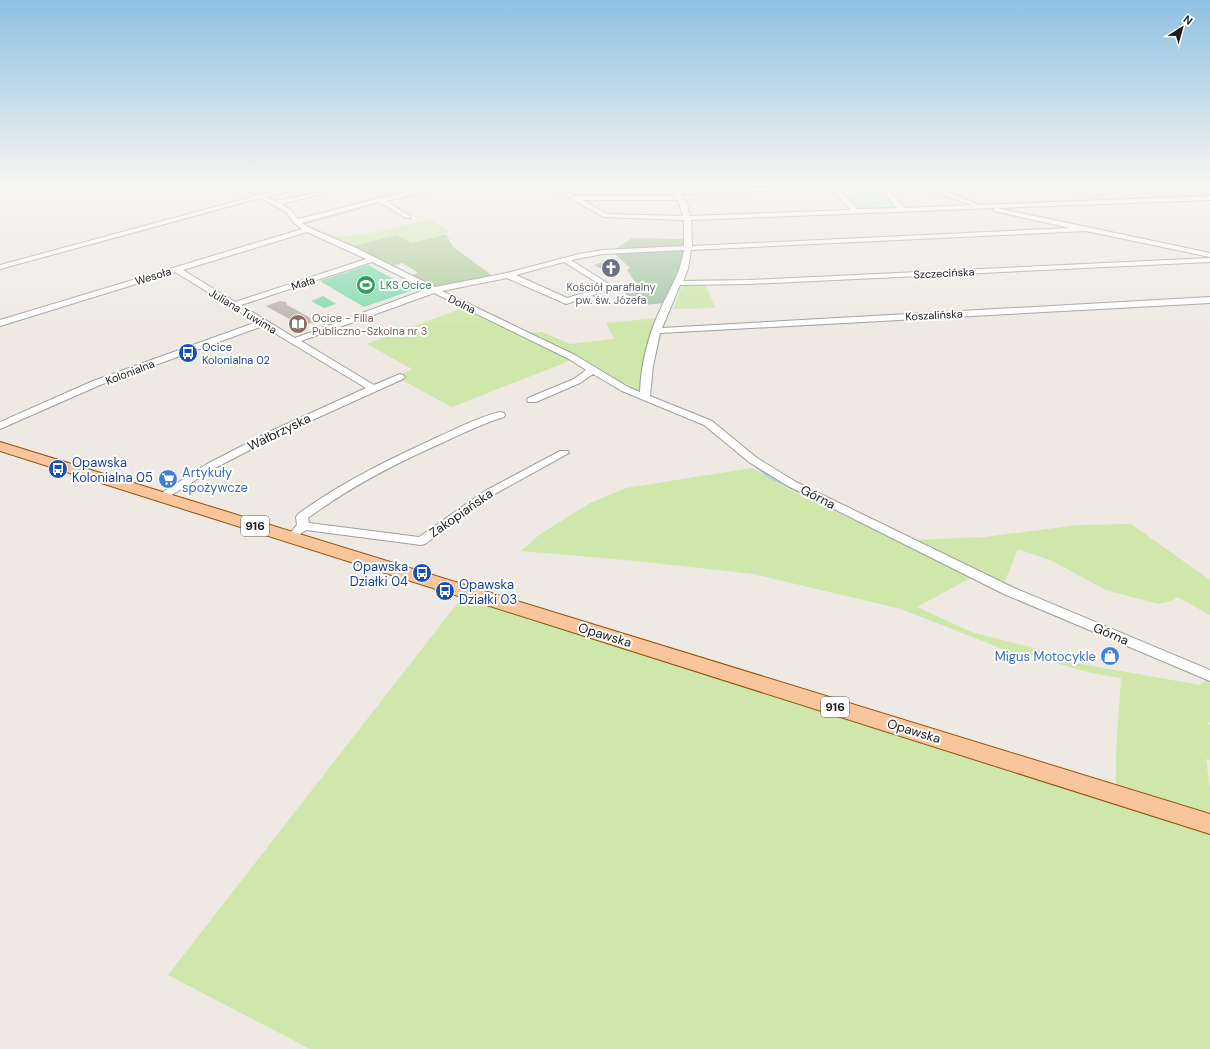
<svg xmlns="http://www.w3.org/2000/svg" width="1210" height="1049" viewBox="0 0 1210 1049" font-family="'DM Sans',sans-serif">
<style>
.grass{fill:#cfe7aa}
.forest{fill:#aecc99}
.cemetery{fill:#a5c6a5}
.park{fill:#c3f7c0}
.pitch{fill:#83dbae}
.lines{fill:none;stroke-linecap:round;stroke-linejoin:round}
.stream-far2{stroke:#a4d5da;stroke-width:1.5}
.stream-far1{stroke:#a4d5da;stroke-width:2}
.stream{stroke:#a4d5da;stroke-width:2.5}
.building{fill:#beb4af}
.minor-casing{stroke:#9e9e9e;stroke-width:2}
.major-casing{stroke:#915105;stroke-width:2}
.minor{fill:#fff;fill-rule:evenodd}
.major{fill:#f9c59d;fill-rule:evenodd}
.labels{text-anchor:middle;dominant-baseline:central;stroke-width:4;stroke-linejoin:round;paint-order:stroke}
.far-street-label{font-size:11px;fill:#1d1d1d;stroke:#fff}
.far-leisure-label{font-size:11px;fill:#27864d;stroke:#fff;text-anchor:start}
.far-worship-label{font-size:11px;fill:#5b616d;stroke:#fff}
.far-education-label{font-size:11px;fill:#785e54;stroke:#fff;text-anchor:start}
.far-transit-label{font-size:11px;fill:#164399;stroke:#fff;text-anchor:start}
.shield{fill:#fff;stroke:#616161;stroke-width:1}
.shield-label{font-size:12px;font-weight:bold;fill:#1d1d1d}
.street-label{font-size:13px;fill:#1d1d1d;stroke:#fff}
.transit-label{font-size:13px;fill:#164399;stroke:#fff;text-anchor:start}
.shop-label{font-size:13px;fill:#366cbe;stroke:#fff;text-anchor:start}
</style>
<rect width="100%" height="100%" fill="#eee9e3"/>
<path class="grass" d="M245,183h10l-3,7 10,5 -7,2 -17,-9z
M1042,183h84l3,1 -38,1 22,14 -20,2z
M361,206l4,3 -62,16 -5,-3z
M432,219l17,13 -37,11 -16,-8 -47,12 -39,-17c12,-1 22,6 36,6 27,-1 59,-12 86,-17z
M682,286h24l9,22 -42,1z
M465,307l107,53 -120,47 -56,-30 16,-8 -45,-25z
M658,318l-15,77 -120,-62 19,-1 28,12 44,-5 -8,-16z
M752,468l40,23 182,85 -57,31 57,26 60,15 42,15 124,22 10,-8v45l-3,1 3,2v35l-4,-1 4,30v30l-94,-30v-38l5,-73 -29,-5 -92,-25 -99,-39 -147,-35 -118,-13 -115,-10 18,-16 51,-32 36,-15z
M1131,524l79,56v35l-33,-18 -6,4 -13,3 -52,-14 -54,-29 -34,-12 -14,34 -90,-43 70,-3 95,-12z
M463,596l747,237v216h-900l-142,-74z"/>
<path class="forest" d="M446,234l7,13 40,29 -57,11 -6,-1 -21,-10 10,-3 -17,-10 -12,3 -41,-19 47,-12 16,8z
M632,238l51,1 1,7 -69,3z"/>
<path class="cemetery" d="M684,249l-6,22 -13,32 -21,2 -22,-13 16,-5 -11,-17 3,-2 -16,-15z"/>
<path class="park" d="M884,193l16,15 -40,1 -15,-14z"/>
<path class="pitch" d="M368,265l45,25 -49,17 -44,-26z
M323,296l13,8 -12,4 -13,-7z"/>
<g class="lines">
<path class="stream-far2" d="M249,183l-7,5 13,7
M689,260l2,-9"/>
<path class="stream-far1" d="M655,356l5,-23"/>
<path class="stream" d="M739,453l30,24 56,28"/>
</g>
<path class="building" d="M604,262l15,8 -10,3 -15,-8z
M280,301l6,1 1,3 29,16 -14,5 -36,-20z"/>
<g class="lines">
<g class="minor-casing">
<path id="minor" d="M312,183h10l-56,14 9,4 47,-9v2l-41,10 10,6 7,9 94,-24 57,-12h10l-3,2 -70,16 24,15v2h-4l-27,-16 -77,21 8,5 44,19 81,40 72,-14 72,-19 24,-4 81,-4v-26l-80,-3 -61,-34h7l25,13h101l-15,-13h7l9,7 245,-7 54,20 1,2 233,-9v4l-213,8 213,45v4l-124,-26 -395,19 -3,19 -5,12 66,-1 461,-22v4l-461,22 -69,1 -18,43 548,-31v6l-550,30 -7,33 -3,30 62,25 45,37 39,24 218,106 196,82v11l-206,-87 -216,-108 -39,-24 -45,-37 -82,-34 -29,-17 -13,9 -44,19h-8l-1,-2 1,-2 46,-19 12,-9 -17,-11 -135,-66 -133,48 73,44 26,-11 3,1 2,2 -2,2 -126,57 -62,32 -50,31 -4,1 -6,-3 52,-33 62,-32 97,-44 -103,-62 -163,59 -100,44v-7l93,-41 164,-59 -82,-50 -175,54v-6l302,-91 -8,-6 -8,-11 -26,-14 -260,71v-4l277,-75zM916,185l55,20 -66,3 -20,-22zM878,186l19,22 -39,1 -20,-21zM831,188l20,22 -161,6 -3,-12 -6,-10zM582,200h96l5,16 -76,-2zM995,208l-2,2 1,1 76,17 -378,18 -1,-26zM307,232l59,27 -131,43 -52,-32zM684,250c-3,22 -14,38 -23,58 -12,25 -20,55 -21,84l-12,-5 -53,-32 -133,-64 65,-13 59,26 49,-16 -44,-28 32,-6zM372,262l55,27 -132,49 -54,-33zM564,262l40,25 -37,11 -51,-23z
M500,412l4,1 1,2 -1,2c-21,6 -40,16 -60,25 -48,21 -94,45 -136,76l1,5 110,14 66,-46 75,-40h8l1,2 -76,42 -68,49 -4,1 -115,-15 -9,6 -6,-4 6,-7 -1,-8 2,-3c44,-32 92,-55 142,-78 20,-9 39,-19 60,-24z"/>
</g>
<g class="major-casing">
<path id="major" d="M0,442l1210,372v20l-1210,-383z"/>
</g>
<use href="#minor" class="minor"/>
<use href="#major" class="major"/>
</g>
<linearGradient id="sky" x2="0" y2="1"><stop stop-color="#8dc1e2"/><stop offset="0.56" stop-color="#f7f5f2"/><stop offset="1" stop-color="#f7f5f2" stop-opacity="0"/></linearGradient>
<rect width="1210" height="329" fill="url(#sky)"/>
<defs>
<g id="church-disc" transform="scale(1)"><circle r="9.5" fill="#6b7280" stroke="#fff"/><path d="M-1.2-6h2.4v3.5h3.3v2.4h-3.3V6h-2.4V-.1h-3.3v-2.4h3.3Z" fill="#fff"/></g>
<g id="stadium-disc" transform="scale(1)"><circle r="9.5" fill="#2e9e5b" stroke="#fff"/><path d="M0-5a6.5 5 0 1 0 0 10a6.5 5 0 1 0 0-10ZM-3.5-1.8h7v3.6h-7Z" fill="#fff"/></g>
<g id="library-disc" transform="scale(1)"><circle r="9.5" fill="#8d6e63" stroke="#fff"/><path d="M-6-4Q-3-5.5-.7-3.5V5Q-3 3-6 4ZM6-4Q3-5.5 .7-3.5V5Q3 3 6 4Z" fill="#fff"/></g>
<g id="bus-disc" transform="scale(1)"><circle r="9.5" fill="#1a4fb4" stroke="#fff"/><path d="M-5-6H5V4H4V6H2V4H-2V6H-4V4H-5ZM-3.5-4V0h7V-4ZM-3.5 1.2v1.5H-2V1.2ZM2 1.2v1.5H3.5V1.2Z" fill="#fff"/></g>
<g id="supermarket-disc" transform="scale(1)"><circle r="9.5" fill="#3f7fe0" stroke="#fff"/><path d="M-6-5.5h2.5l.6 2H6L4.5 2H-2.5L-4.4-4H-6ZM-1.5 3.2a1.3 1.3 0 1 0 .1 0ZM3 3.2a1.3 1.3 0 1 0 .1 0Z" fill="#fff"/></g>
<g id="shop-disc" transform="scale(1)"><circle r="9.5" fill="#3f7fe0" stroke="#fff"/><path d="M-5-2.5h2.3a2.7 3.5 0 0 1 5.4 0H5L5.5 6h-11ZM-1.5-2.5h3a1.5 2.3 0 0 0-3 0Z" fill="#fff"/></g>
</defs>
<g fill-rule="evenodd">
<use href="#church-disc" x="611" y="268"/>
<use href="#stadium-disc" x="366" y="285"/>
<use href="#library-disc" x="298" y="324"/>
<use href="#bus-disc" x="188" y="353"/>
<use href="#bus-disc" x="58" y="469"/>
<use href="#supermarket-disc" x="168" y="479"/>
<use href="#bus-disc" x="422" y="573"/>
<use href="#bus-disc" x="445" y="591"/>
<use href="#shop-disc" x="1110" y="656"/>
</g>
<g class="labels">
<g class="far-street-label">
<text transform="translate(944 273) rotate(-3)">Szczecińska</text>
<text transform="translate(153 276) rotate(-17)">Wesoła</text>
<text transform="translate(303 283) rotate(-18)">Mała</text>
<text transform="translate(462 304) rotate(26)">Dolna</text>
<text transform="translate(243 311) rotate(31)">Juliana Tuwima</text>
<text transform="translate(934 315) rotate(-3)">Koszalińska</text>
<text transform="translate(130 372) rotate(-21)">Kolonialna</text>
</g>
<g class="far-leisure-label">
<text x="380" y="285">LKS Ocice</text>
</g>
<g class="far-worship-label">
<text x="611" y="287">Kościół parafialny<tspan x="611" dy="13">pw. św. Józefa</tspan></text>
</g>
<g class="far-education-label">
<text x="312" y="318">Ocice - Filia<tspan x="312" dy="13">Publiczno-Szkolna nr 3</tspan></text>
</g>
<g class="far-transit-label">
<text x="202" y="347">Ocice<tspan x="202" dy="13">Kolonialna 02</tspan></text>
</g>
<g class="shield">
<rect x="241" y="516" width="28" height="20" rx="3"/>
<rect x="821" y="697" width="28" height="20" rx="3"/>
</g>
<g class="shield-label">
<text x="255" y="526">916</text>
<text x="835" y="707">916</text>
</g>
<g class="street-label">
<text transform="translate(279 432) rotate(-26)">Wałbrzyska</text>
<text transform="translate(818 497) rotate(27)">Górna</text>
<text transform="translate(461 513) rotate(-35)">Zakopiańska</text>
<text transform="translate(1111 634) rotate(23)">Górna</text>
<text transform="translate(605 635) rotate(17)">Opawska</text>
<text transform="translate(914 731) rotate(17)">Opawska</text>
</g>
<g class="transit-label">
<text x="72" y="462">Opawska<tspan x="72" dy="15">Kolonialna 05</tspan></text>
<text x="408" y="566" text-anchor="end">Opawska<tspan x="408" dy="15">Działki 04</tspan></text>
<text x="459" y="584">Opawska<tspan x="459" dy="15">Działki 03</tspan></text>
</g>
<g class="shop-label">
<text x="182" y="472">Artykuły<tspan x="182" dy="15">spożywcze</tspan></text>
<text x="1096" y="656" text-anchor="end">Migus Motocykle</text>
</g>
</g>
<g transform="translate(1182 28) rotate(37)" stroke="#ffffff" stroke-width="3" paint-order="stroke">
<path d="M0-3L7 15L0 10L-7 15Z" fill="#1d1d1d"/>
<text y="-6" font-size="11" font-weight="bold" text-anchor="middle" fill="#1d1d1d">N</text>
</g>
</svg>
